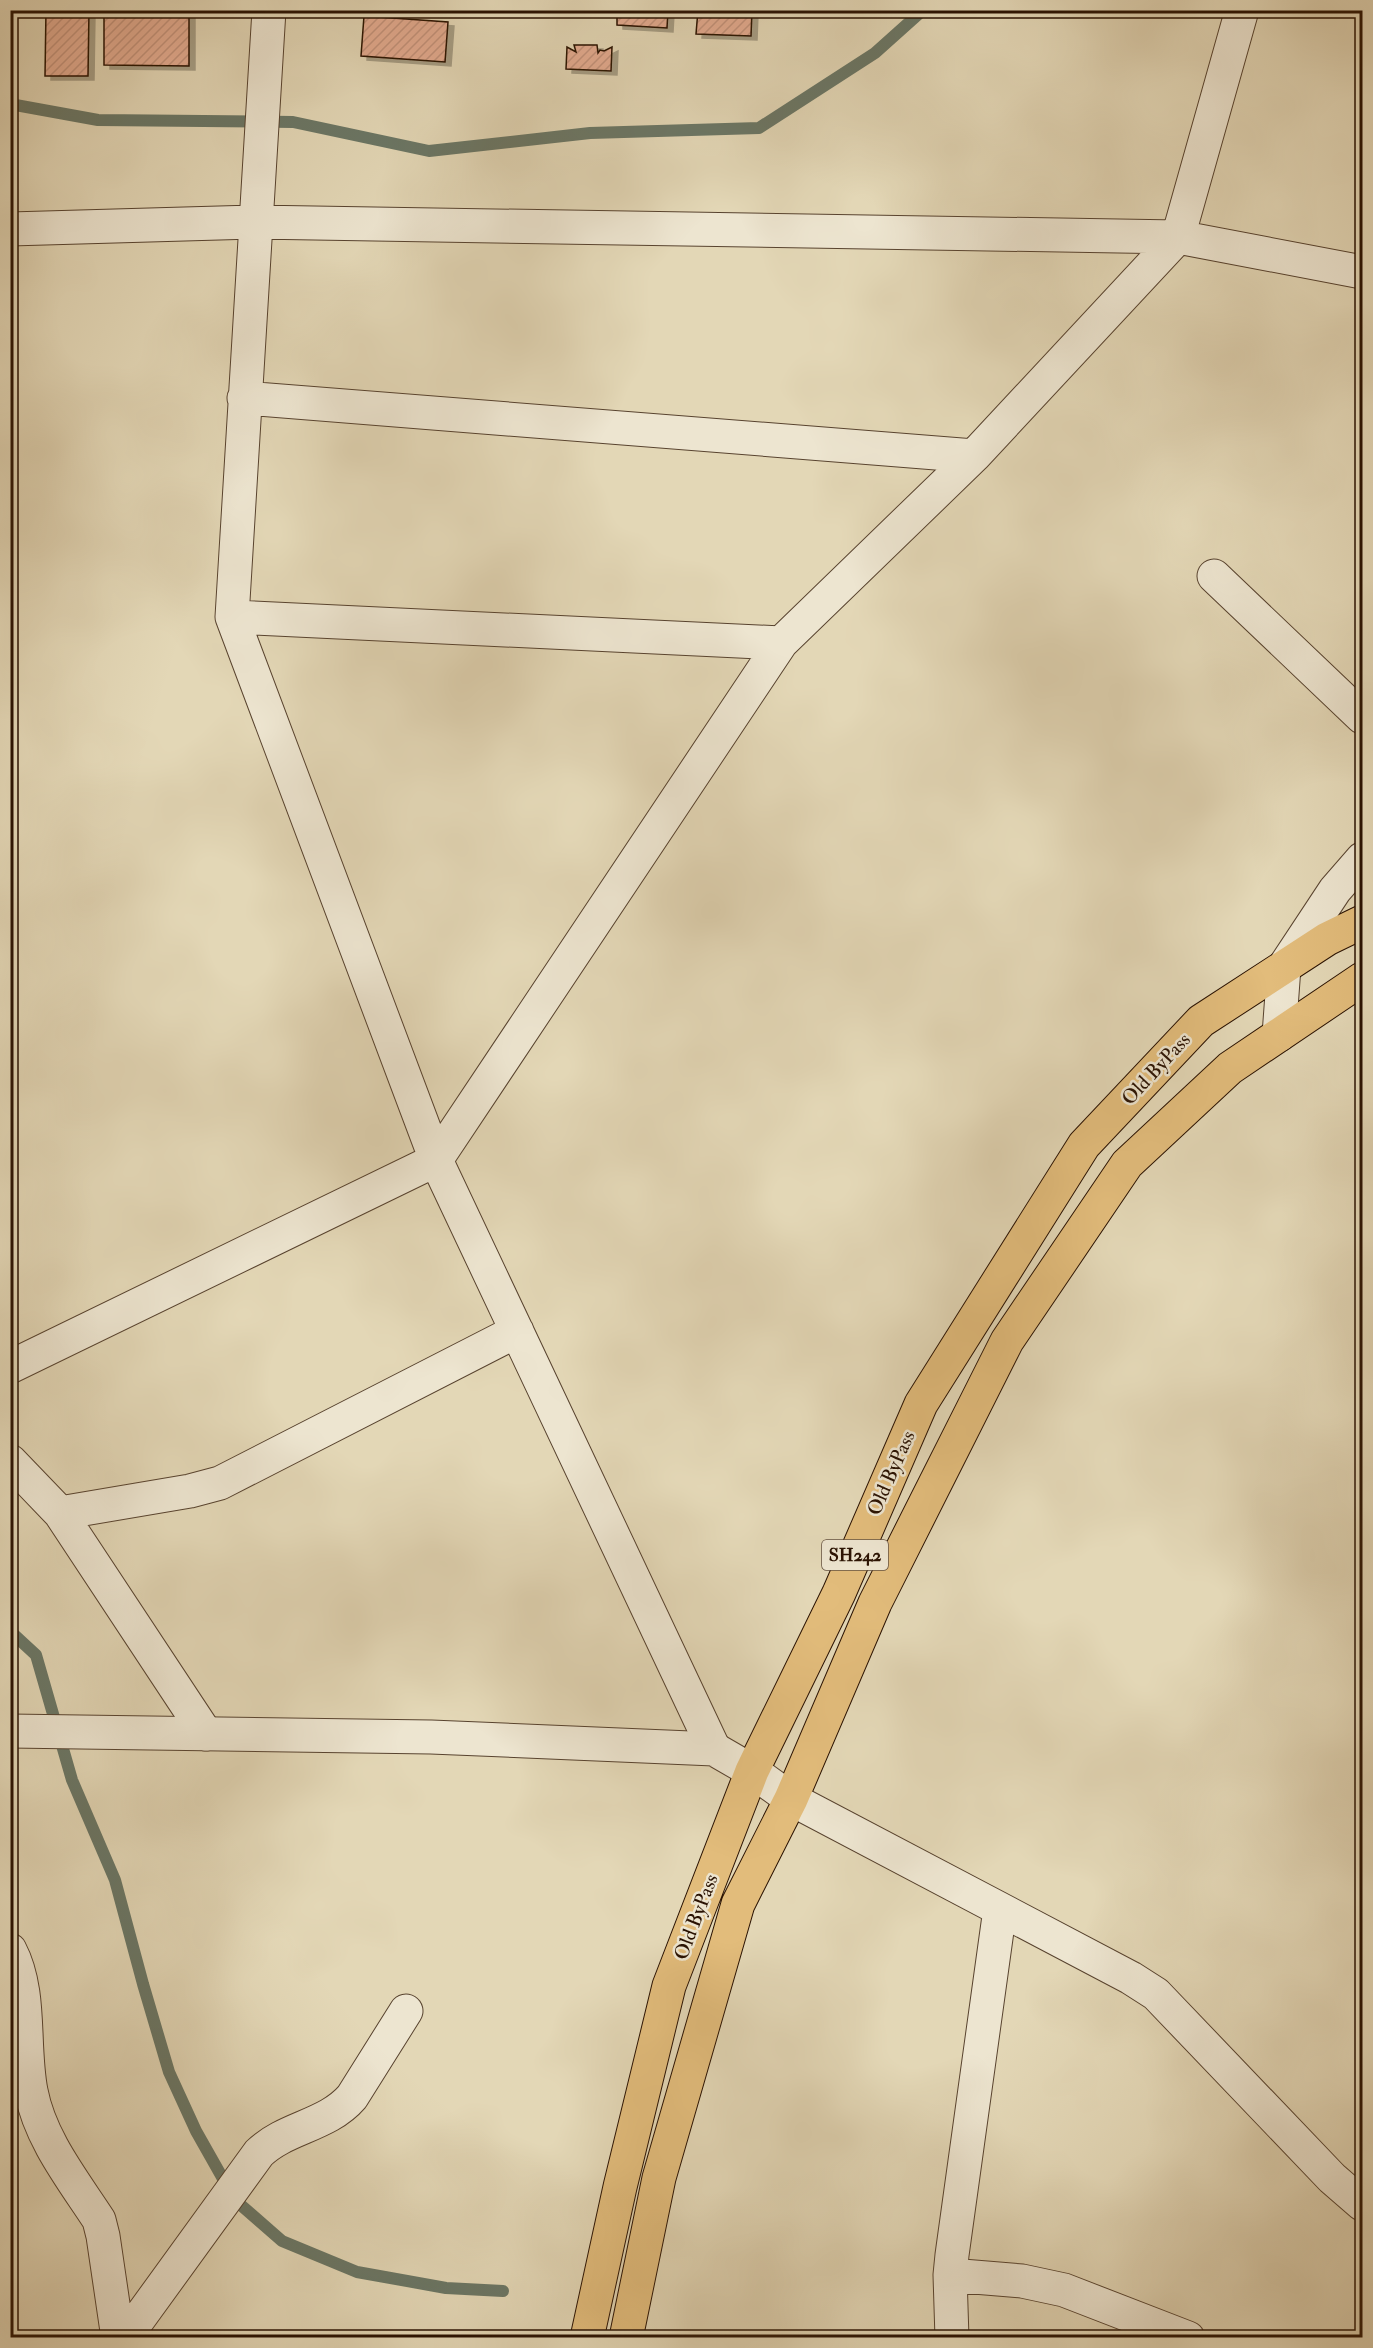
<svg xmlns="http://www.w3.org/2000/svg" width="1373" height="2348" viewBox="0 0 1373 2348" font-family="'IM FELL Double Pica',serif">
<style>
.lines{fill:none;stroke-linecap:round;stroke-linejoin:round}
.stream{stroke:#6b7766;stroke-width:12}
.building{fill:url(#building-hatch);stroke:#2a1202;stroke-width:1.5;filter:url(#shadow)}
.minor-casing{stroke:#58432f;stroke-width:35}
.tertiary-casing{stroke:#58432f;stroke-width:35}
.primary-casing{stroke:#2a1202;stroke-width:35}
.minor{stroke:#ede5d0;stroke-width:33}
.tertiary{stroke:#ede5d0;stroke-width:33}
.primary{stroke:#e2bc7b;stroke-width:33}
.labels{text-anchor:middle;dominant-baseline:central;stroke-width:5;stroke-linejoin:round;paint-order:stroke}
.shield{fill:#ede5d0;stroke:#645140;stroke-width:1.5}
.shield-label{font-size:18px;font-weight:bold;fill:#2a1202}
.street-label{font-size:20px;fill:#2a1202;stroke:#ede5d0}
</style>
<defs>
<pattern id="building-hatch" width="6" height="6" patternUnits="userSpaceOnUse" patternTransform="scale(1.5)"><rect width="6" height="6" fill="#e4ac91"/><path d="M-1 1l2-2M0 6l6-6M5 7l2-2" fill="none" stroke="#c4937b"/></pattern>
<filter id="shadow"><feDropShadow dx="6" dy="4" stdDeviation="0" flood-color="#0004"/></filter>
</defs>
<rect width="100%" height="100%" fill="#e3d7b6"/>
<filter id="stains"><feTurbulence type="fractalNoise" baseFrequency=".00333" numOctaves="4"/><feColorMatrix values="0 0 0 0 .2 0 0 0 0 .09 0 0 0 0 .02 0 0 0 .5 -.17"/></filter>
<radialGradient id="worn" r=".72"><stop offset=".6" stop-color="#630" stop-opacity="0"/><stop offset="1" stop-color="#630" stop-opacity=".3"/></radialGradient>
<g class="lines">
<path class="stream" d="M10,104l88,16 195,2 136,29 161,-18 169,-5 116,-75 48,-43
M10,1631l26,24 36,125 43,100 28,104 26,88 27,59 39,69 47,41 75,31 89,16 57,3"/>
</g>
<path class="building" d="M46,10h43l-1,66h-43z
M104,10h85v56l-85,-1z
M617,10h51l-1,18 -50,-3z
M698,10h54l-1,26 -55,-2z
M364,16l84,6 -3,40 -84,-6z
M574,45h23l1,8 2,-3 4,1 8,-4 -1,24 -45,-2 1,-22 9,5z"/>
<g class="lines">
<g class="minor-casing">
<path id="minor" d="M269,10l-37,607 204,543 278,589
M10,229l244,-7 924,15 184,35
M244,398l730,58
M1214,576l148,141
M232,617l549,26
M1279,1035l5,-68 51,-77 27,-31
M10,1367l426,-207 345,-517 193,-187 204,-219 64,-227
M10,1461l50,52 146,221
M60,1513l130,-22 30,-8 297,-152
M791,1799l340,179 25,16 176,184 30,26
M10,1950c22,42 12,95 21,141 9,48 42,89 68,129l4,16 15,102
M950,2275l72,6 42,9 124,48
M129,2338l6,-14 124,-171c27,-26 68,-27 93,-56l54,-86
M952,2338l-2,-63 2,-20 48,-346"/>
</g>
<g class="tertiary-casing">
<path id="tertiary" d="M10,1731l421,6 283,12 38,22 39,28"/>
</g>
<g class="primary-casing">
<path id="primary" d="M587,2338l33,-151 49,-201 83,-215 87,-178 82,-189 163,-259 117,-124 126,-82 35,-17
M626,2338l33,-160 79,-274 53,-105 84,-196 132,-262 120,-177 103,-96 132,-89"/>
</g>
<use href="#minor" class="minor"/>
<use href="#tertiary" class="tertiary"/>
<use href="#primary" class="primary"/>
</g>
<g class="labels">
<rect class="shield" x="822" y="1540" width="66" height="30" rx="4.5"/>
<g class="shield-label">
<text x="855" y="1555">SH242</text>
</g>
<g class="street-label">
<text transform="translate(1156 1069) rotate(-47)">Old ByPass</text>
<text transform="translate(891 1473) rotate(-66)">Old ByPass</text>
<text transform="translate(696 1917) rotate(-69)">Old ByPass</text>
</g>
</g>
<rect width="1373" height="2348" fill="none" stroke="#e3d7b6" stroke-width="36"/>
<rect x="12" y="12" width="1349" height="2324" fill="none" stroke="#2a1202" stroke-width="3"/>
<rect x="18" y="18" width="1337" height="2312" fill="none" stroke="#2a1202" stroke-width="1.5"/>
<rect width="100%" height="100%" filter="url(#stains)"/>
<rect width="100%" height="100%" fill="url(#worn)"/>
</svg>
